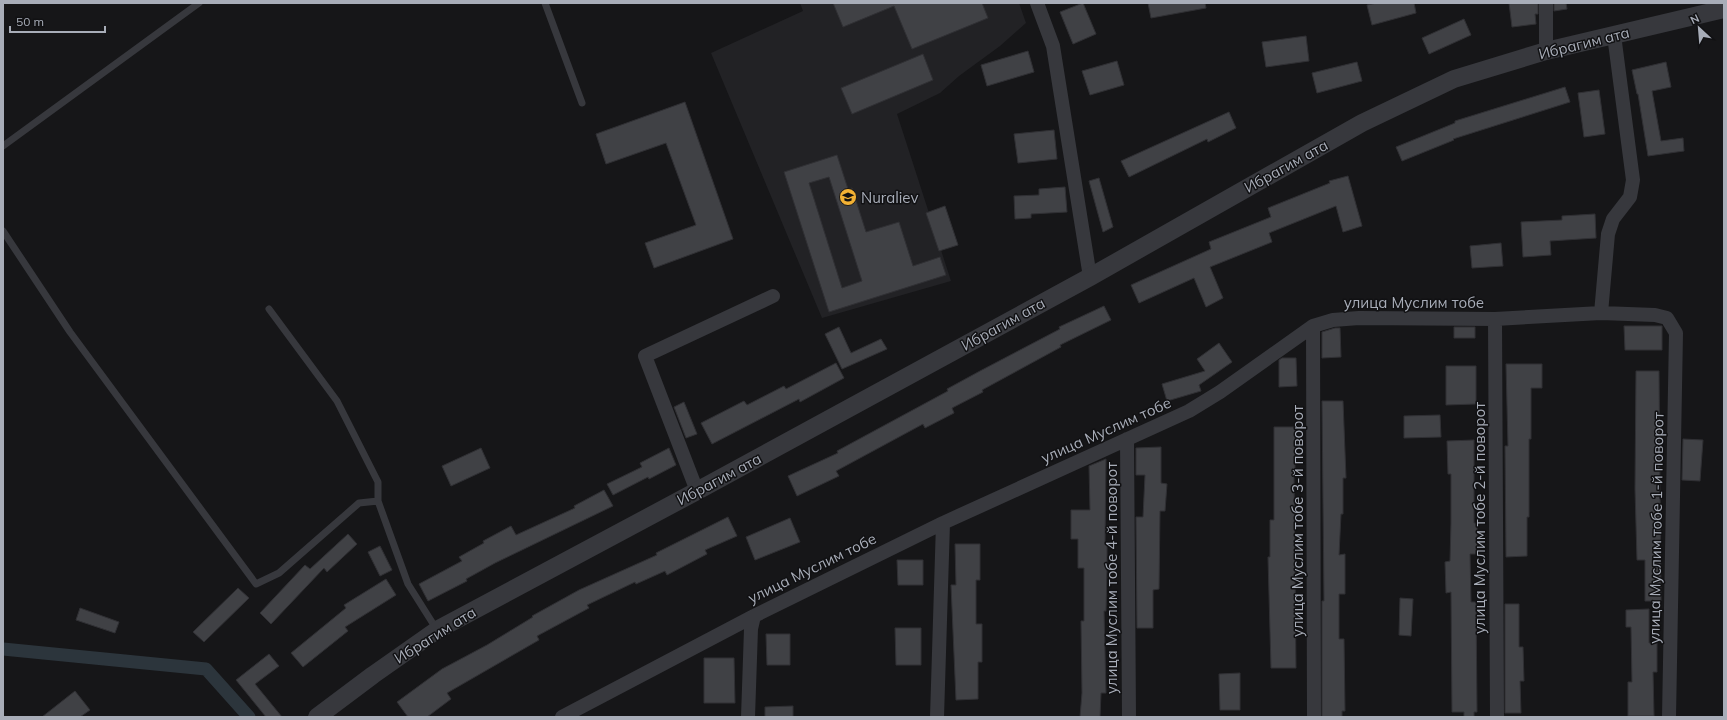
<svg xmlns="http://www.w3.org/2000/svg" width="1727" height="720" viewBox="0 0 1727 720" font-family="Mulish,sans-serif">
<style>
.built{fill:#222225}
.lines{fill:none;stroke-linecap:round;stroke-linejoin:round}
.canal{stroke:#2c353c;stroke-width:13}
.building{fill:#404145;stroke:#303034;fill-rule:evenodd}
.service{stroke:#37383d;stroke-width:7}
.minor{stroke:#37383d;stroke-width:14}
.tertiary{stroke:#37383d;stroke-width:18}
.labels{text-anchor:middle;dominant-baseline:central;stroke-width:3;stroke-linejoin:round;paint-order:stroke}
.street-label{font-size:15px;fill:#a8adb8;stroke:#111113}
.poi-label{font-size:15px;fill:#a8adb8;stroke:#111113;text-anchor:start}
</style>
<rect width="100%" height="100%" fill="#161618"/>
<path class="built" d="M800,3h219l7,20 -26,23 -41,30 -19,17 -43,21 54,167 -129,37 -111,-265 92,-42z"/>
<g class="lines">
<path class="canal" d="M3,649l203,20 43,48"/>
</g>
<path class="building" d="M833,3h149l6,15 -76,31 -18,-43 -51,21z
M1083,3l13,31 -23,10 -13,-32z
M1148,3h57l1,5 -55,10z
M1377,3h37l2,10 -44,12 -5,-20z
M1509,3h29v11h-3l1,10 -24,3z
M1554,3h12l1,6 -13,2z
M1464,19l7,16 -42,19 -7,-16z
M1306,36l3,25 -43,6 -4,-25z
M1028,51l6,21 -47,14 -6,-21z
M923,54l10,26 -81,34 -11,-26z
M1117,61l7,24 -34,10 -8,-24z
M1357,62l5,19 -45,12 -5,-20z
M1666,62l5,25 -19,4 9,50 22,-3 1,13 -36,5 -10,-62h-1l-5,-24z
M1565,87l5,15 -117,37 1,1 -52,21 -6,-14 59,-24v-2z
M1599,90l6,44 -21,3 -6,-44z
M685,102l48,137 -79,29 -9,-25 51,-18 -30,-82 -60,21 -10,-30z
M1229,112l7,16 -28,14 -1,-3 -78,38 -8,-16z
M1054,130l3,29 -39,4 -4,-29z
M837,155l11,34 4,-1 14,44 33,-10 14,44 27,-9 6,18 -117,37 -45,-140zM829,177l33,104 -20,7 -33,-105z
M1348,176l14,50 -19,6 -7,-26 -67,27 3,9 -62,25 13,31 -17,9 -12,-29 -55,25 -8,-18 80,-36 -2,-7 62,-25 -3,-9 62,-25 -1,-2z
M1099,178l14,49 -10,5 -14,-51z
M1065,187l2,25 -36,2v4l-16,1 -1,-23 25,-1v-6z
M945,206l13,39 -19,6 -13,-38z
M1595,214l1,24 -46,3 1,14 -28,2 -2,-35 41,-2v-4z
M1501,243l2,23 -31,2 -2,-22z
M1104,306l7,14 -51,25 1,2 -79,43 1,2 -31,16 2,5 -29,15 -2,-4 -87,47 3,5 -42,20 -9,-20 50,-23 -1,-2 111,-60 -1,-2 33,-18 80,-42 -1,-2z
M1624,326h38v24h-37z
M839,327l12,26 30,-14 6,10 -45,20 -17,-35z
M1454,327h21v11h-21z
M1335,328h5l1,29 -19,1v-26z
M1219,343l13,19 -33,23 2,6 -34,10 -5,-17 43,-13 -8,-12z
M1282,358h14l1,28 -18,1v-27z
M836,363l8,15 -44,24 -1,-3 -87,45 -11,-21 43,-22 3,4 37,-19 2,3z
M1506,364h36v24h-11v51h-2v78h-2v39l-21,1 -1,-111h3z
M1446,366h30v38l-30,1z
M1636,371h23l2,230h-16v-41h-8l-2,-71z
M1322,401h21l3,77h-3v36h-2l-2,41 6,-1v40h-6v45h5l1,72h-3v6h-20v-116h2z
M684,402l13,32 -11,4 -12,-31z
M1440,415l1,22 -37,1v-22z
M1274,427h21v49h-1l2,192h-25l-3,-111h2v-37h4z
M1683,439l20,1 -3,41 -18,-1z
M1474,440v83h3v31h-7l1,48h5l1,110h-3v5h-10v-5h-12l-1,-120 -5,1 -1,-31 5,-1 1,-38v-49h-3l-1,-33z
M1161,447v36l6,1 -2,27h-5l-1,78 -6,1v38h-16l-1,-111h7l2,-42h-9v-27z
M481,448l9,20 -39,18 -9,-20z
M669,448l7,17 -27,14 -1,-2 -35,18 -6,-11 35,-17 -2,-4z
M1106,459l-1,85h2v24l-1,43h-2l2,82h-5l-1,24h-20l2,-24 -1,-72h3v-53h-6v-29h-7v-29h19l-1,-44z
M604,490l9,16 -118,57 -29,16 1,2 -39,20 -9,-17 43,-23 -3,-4 25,-14 -1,-2 28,-15 5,9 59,-27 -1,-2z
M728,517l9,19 -32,14 2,4 -40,21 -2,-4 -29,13 -1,-2 -48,23 2,3 -52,28 2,4 -92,53 4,6 -24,18h-19l-11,-15 45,-33 45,-24 46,-28 -1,-1 47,-26 78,-35 -1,-2z
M790,518l10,24 -45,18 -9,-23z
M348,534l9,10 -30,28 -3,-4 -53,56 -11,-11 45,-48 5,4z
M955,544h25v36h-4v44h6v38h-4v37l-22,1 -5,-115h5z
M380,546l12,24 -12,6 -12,-24z
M897,560h26v25h-25z
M386,579l10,16 -51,32 3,4 -45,36 -12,-14 55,-45 -2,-3z
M238,588l11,10 -45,44 -11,-10z
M1400,598l13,1 -2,37 -12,-1z
M1505,604h14v43h4l1,34h-4l1,32h-16z
M80,608l39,14 -4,11 -39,-13z
M1649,609v34h8v29h-4l1,44h-26v-34h4l-1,-55h-5v-17z
M895,628h26v37h-25z
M766,634h24v31h-23z
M269,654l10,12 -24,18 27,33h-16l-30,-37z
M704,658h30l1,45h-31z
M1240,673v37h-20l-1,-36z
M75,691l15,19 -10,7h-38z
M793,706v11h-28v-10z"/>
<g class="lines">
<path class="service" d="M545,3l37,100
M3,146l196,-143
M3,231l67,101 186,252 23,-11 80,-70 19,-2
M269,309l68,92 41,81v19l30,83 29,46"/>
<path class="minor" d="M1037,3l16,43 37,231
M1546,51v-48
M1601,313l7,-79 5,-15 17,-22 3,-17 -19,-145
M1495,319l2,398
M1313,326l1,391
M1127,439l2,278
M697,491l-52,-135 128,-60
M562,717l192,-101 189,-93 246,-112 31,-19 93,-66 20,-6 26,-2 136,1 106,-6 54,2 12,3 9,15 -7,384
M748,717l3,-88 3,-13
M937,717l6,-194"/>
<path class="tertiary" d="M317,717l56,-42 64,-45 260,-139 393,-214 272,-154 92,-44 92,-28 178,-42"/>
</g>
<defs>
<g id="school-disc" transform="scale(0.9)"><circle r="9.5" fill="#f2b134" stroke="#111113"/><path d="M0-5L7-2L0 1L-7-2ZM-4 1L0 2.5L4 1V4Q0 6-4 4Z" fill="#111"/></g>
</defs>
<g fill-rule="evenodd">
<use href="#school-disc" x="848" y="197"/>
</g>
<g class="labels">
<g class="street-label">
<text transform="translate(1584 43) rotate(-14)">Ибрагим ата</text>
<text transform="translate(1286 166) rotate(-29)">Ибрагим ата</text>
<text x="1414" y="302">улица Муслим тобе</text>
<text transform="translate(1003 324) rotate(-29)">Ибрагим ата</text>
<text transform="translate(1106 430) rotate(-24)">улица Муслим тобе</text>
<text transform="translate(719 479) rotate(-28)">Ибрагим ата</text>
<text transform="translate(1479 518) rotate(-90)">улица Муслим тобе 2-й поворот</text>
<text transform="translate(1297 521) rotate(-90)">улица Муслим тобе 3-й поворот</text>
<text transform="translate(1656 528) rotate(-89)">улица Муслим тобе 1-й поворот</text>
<text transform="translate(812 568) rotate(-26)">улица Муслим тобе</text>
<text transform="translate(1111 578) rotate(-90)">улица Муслим тобе 4-й поворот</text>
<text transform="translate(435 635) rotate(-32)">Ибрагим ата</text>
</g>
<g class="poi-label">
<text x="861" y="197">Nuraliev</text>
</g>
</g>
<rect width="1727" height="720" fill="none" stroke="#a8adb8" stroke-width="8"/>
<g transform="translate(1699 28) rotate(334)" stroke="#111113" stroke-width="3" paint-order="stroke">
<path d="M0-3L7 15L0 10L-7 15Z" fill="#a8adb8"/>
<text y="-6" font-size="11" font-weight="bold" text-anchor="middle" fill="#a8adb8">N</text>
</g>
<path d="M10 26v6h95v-6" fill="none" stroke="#a8adb8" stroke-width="2"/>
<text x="16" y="26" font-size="12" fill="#a8adb8" stroke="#111113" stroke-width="3" paint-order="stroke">50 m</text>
</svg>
